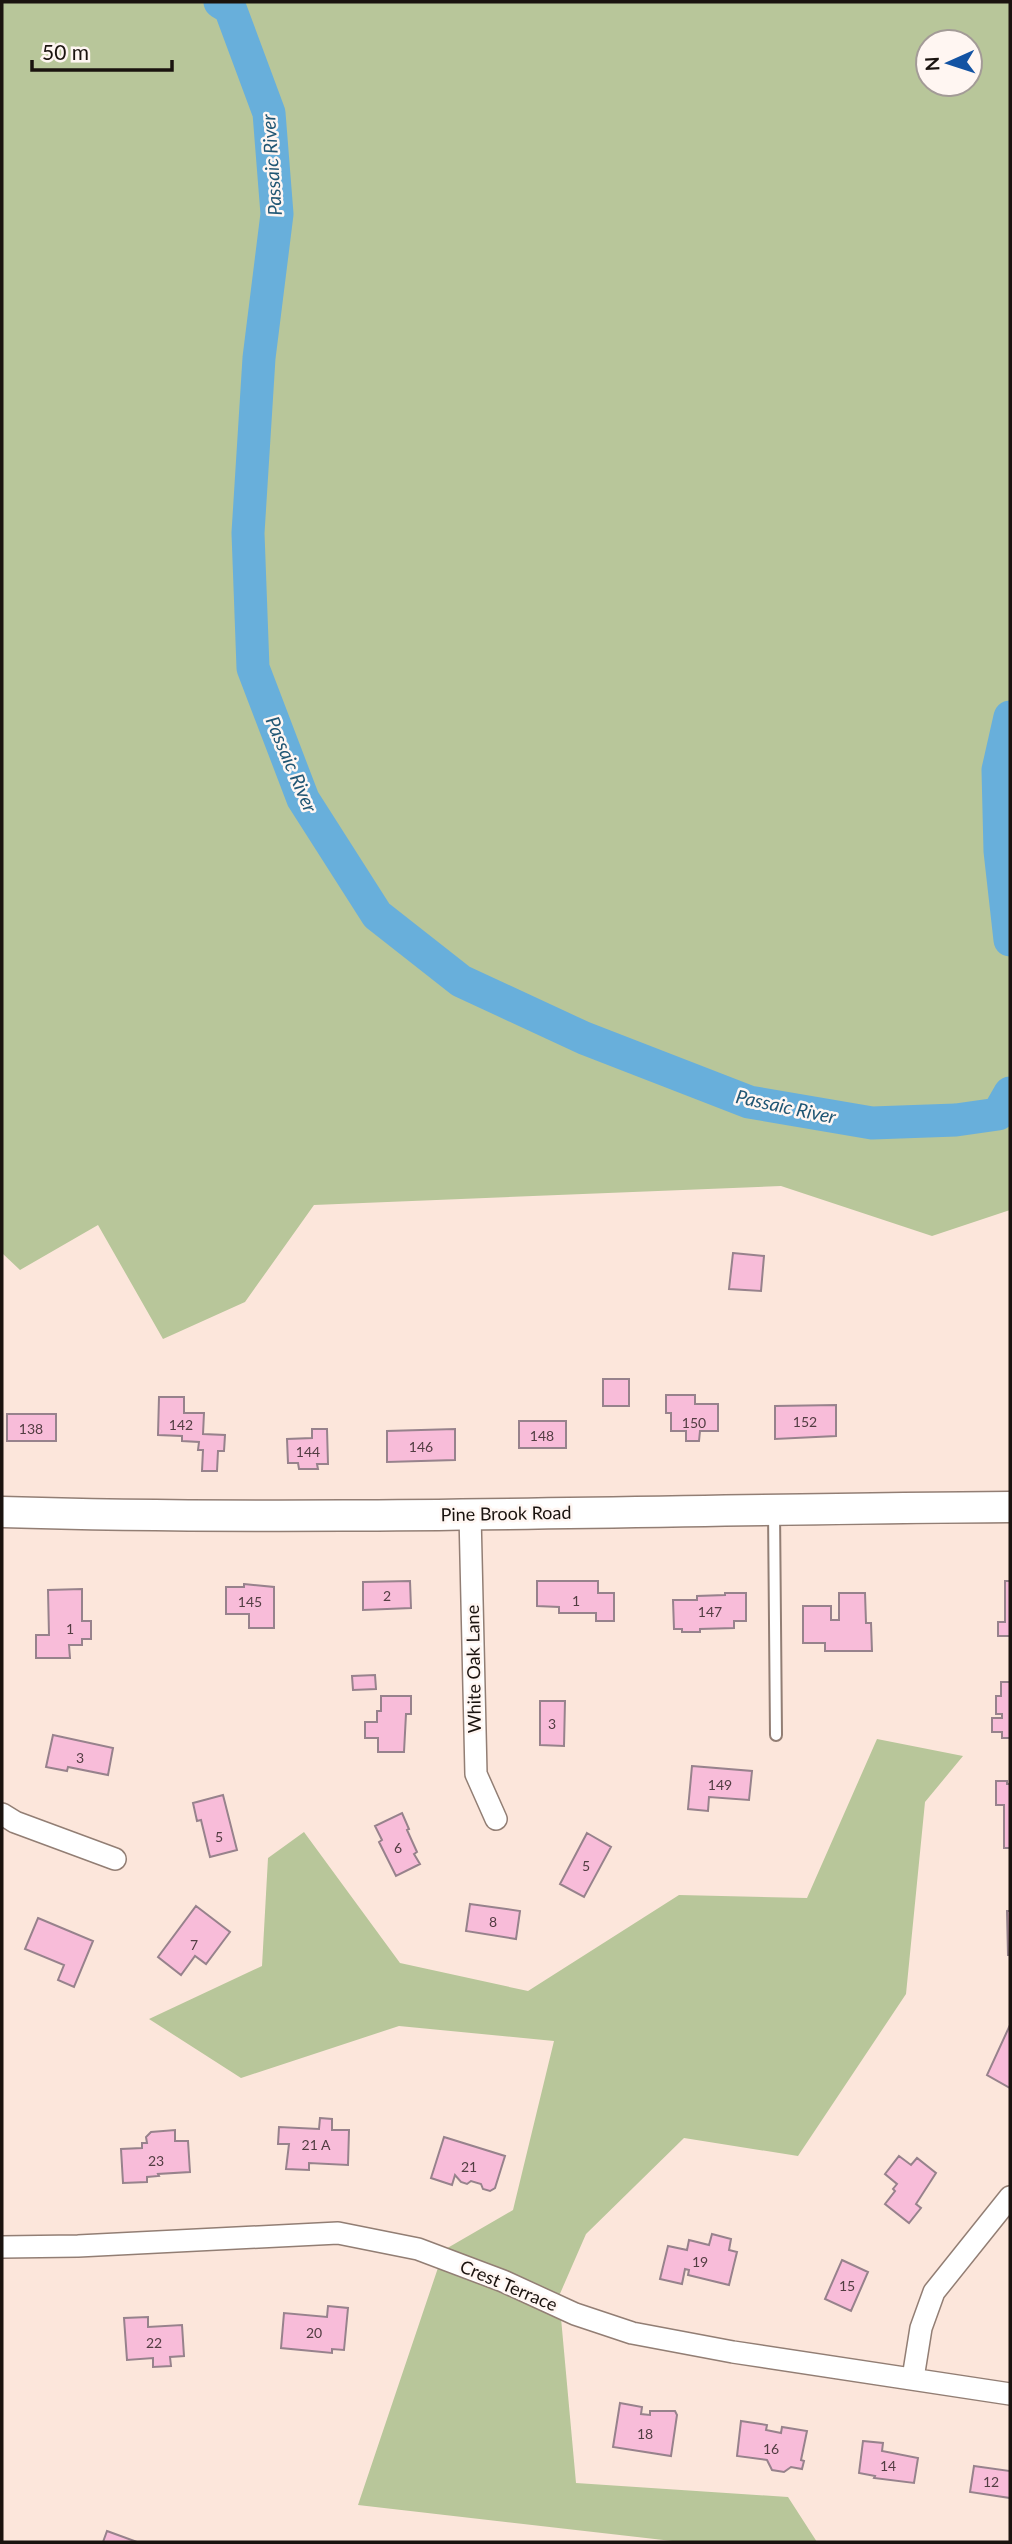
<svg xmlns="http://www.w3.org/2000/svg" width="1012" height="2544" viewBox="0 0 1012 2544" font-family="Lato,sans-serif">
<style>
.green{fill:#b8c69a;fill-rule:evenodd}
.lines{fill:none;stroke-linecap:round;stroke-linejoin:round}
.river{stroke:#68afdb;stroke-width:33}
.building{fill:#f8bcd9;stroke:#97828c;stroke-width:2}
.lane-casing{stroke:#927e74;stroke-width:14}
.street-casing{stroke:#927e74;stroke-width:24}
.secondary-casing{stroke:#927e74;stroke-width:33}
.lane{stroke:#fff;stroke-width:10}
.street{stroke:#fff;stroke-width:21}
.secondary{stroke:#fff;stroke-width:30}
.labels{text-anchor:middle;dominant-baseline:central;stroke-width:5;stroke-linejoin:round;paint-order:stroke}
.number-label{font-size:14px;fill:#523d42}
.street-label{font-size:18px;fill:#1a130f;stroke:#fff6f2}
.water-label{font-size:19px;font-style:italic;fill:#205674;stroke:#fff6f2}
</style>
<rect width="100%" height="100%" fill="#fce6db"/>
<path class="green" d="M2,2h1008v1208l-78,26 -151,-50 -467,19 -69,97 -82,37 -65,-114 -78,45 -18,-17zM928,42h42v42h-42z
M877,1739l86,17 -38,46 -19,192 -108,162 -114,-18 -98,96 -27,62 17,187 212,14 29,45h-136l-323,-37 86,-255 69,-40 41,-169 -155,-15 -158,52 -92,-59 113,-53 6,-108 36,-26 96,131 128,28 151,-96 128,3z"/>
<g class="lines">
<path class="river" d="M220,2l10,6 39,105 8,101 -18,144 -11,175 5,135 50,131 74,116 84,66 123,57 165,64 123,21 84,-3 42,-6 12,-21
M1010,717l-12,53 2,81 10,89"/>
</g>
<path class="building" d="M733,1253l31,3 -3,35 -32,-2z
M603,1379h26v27h-26z
M666,1395h29v9h23v27h-18l-1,10h-13v-10h-15v-18h-5z
M159,1397h25v16h20l-1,21 22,1 -1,16h-6l-1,20h-15l1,-21h-5l1,-8 -17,-1v-5l-24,-1z
M836,1405v31l-61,3v-33z
M7,1414h49v27h-49z
M519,1421h47v27h-47z
M312,1429h15l1,35h-11l1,5h-19l-1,-6h-10l-1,-24 25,-1z
M455,1429v31l-68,2v-31z
M410,1581l1,27 -48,2v-28z
M537,1581h61v12h16v28h-18v-8h-37v-6l-22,-1z
M1005,1581h5v55h-12v-14h7z
M244,1584l30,3v41h-25v-14h-23v-27h18z
M82,1589v32h9v18h-9v6h-13l1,13h-34v-23h13l-1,-45z
M725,1593h21v28h-12v7l-34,1v3h-18v-3h-8l-1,-29h24v-4l28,-1z
M839,1593h26l1,30h5l1,28h-47v-8h-22v-37h28v14h8z
M375,1675l1,14 -23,1 -1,-14z
M1001,1682h9v56h-8v-6h-10v-14h10v-4h-6v-18h5z
M381,1696h30v18h-5l-2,38h-26v-14h-13v-16h12v-11h4z
M540,1701h25l-1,45 -24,-1z
M53,1735l60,13 -5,27 -40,-8 -1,4 -21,-4z
M692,1766l60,5 -3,29 -40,-3 -1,14 -20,-2z
M996,1781h11v3h3v64h-6v-43h-8z
M223,1795l14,55 -27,7 -9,-37 -4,1 -4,-18z
M402,1813l7,16 -2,1 10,22 -3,2 6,10 -24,12 -17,-34 3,-2 -7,-14z
M587,1833l24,14 -27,50 -24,-13z
M470,1904l50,7 -4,28 -50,-8z
M196,1906l34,26 -24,32 -11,-8 -14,19 -23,-18z
M1007,1911h3v44h-2z
M38,1918l55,23 -19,46 -16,-7 6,-15 -39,-16z
M1010,2025v63l-23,-13z
M320,2118l12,1v11h17l-1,35 -39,-2v7l-23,-1 3,-25h-11l1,-17 40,2z
M175,2130v11h13l2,31 -32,2 1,2 -12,1v5l-24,1 -2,-34 21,-1v-5h5l-1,-6 5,-5z
M444,2137l61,19 -10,32 -5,3 -7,-2 -2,-5 -10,-3 -4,3 -6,-2 -6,-7 -3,10 -21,-7z
M899,2156l12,9 6,-7 19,15 -20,31 5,4 -12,15 -24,-19 10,-13 -2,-2 4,-5 -12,-10z
M712,2234l19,5 -2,11 8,2 -8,33 -41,-10 1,-5 -4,-1 -3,15 -22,-5 8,-33 19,4 2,-10 20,5z
M842,2260l26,12 -17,39 -26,-12z
M328,2306l20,2 -4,42 -12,-1v4l-51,-5 3,-35 43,4z
M148,2317v10l34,-2 2,31 -14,1 1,9 -18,1v-9l-26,2 -3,-42z
M620,2403l22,4 -1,7 9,1v-4h25l2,4 -6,41 -58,-9z
M741,2421l26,4 -1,5 15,3 1,-6 25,4 -6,29 3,1 -2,8 -11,-2 -7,5 -12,-2 -5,-10 -30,-4z
M863,2441l20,2 -1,8 36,7 -4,25 -40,-5 1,-2 -16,-3z
M974,2466l36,5v27l-40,-6z
M107,2531l30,11h-34z"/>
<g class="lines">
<g class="lane-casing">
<path id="lane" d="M774,1510l2,225"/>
</g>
<g class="street-casing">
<path id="street" d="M470,1514l6,260 20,45
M2,1814l13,8 100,37
M2,2247l76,-1 260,-13 80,16 85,32 72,33 57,19 101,19 277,42
M913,2378l8,-50 13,-36 76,-95"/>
</g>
<g class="secondary-casing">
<path id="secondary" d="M2,1512c336,10 672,-3 1008,-5"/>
</g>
<use href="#lane" class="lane"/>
<use href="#street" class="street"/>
<use href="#secondary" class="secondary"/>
</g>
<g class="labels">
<g class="number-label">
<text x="805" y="1421">152</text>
<text x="694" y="1422">150</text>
<text x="181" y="1424">142</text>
<text x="31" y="1428">138</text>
<text x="542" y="1435">148</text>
<text x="421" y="1446">146</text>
<text x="308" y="1451">144</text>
<text x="387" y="1595">2</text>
<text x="576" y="1600">1</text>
<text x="250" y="1601">145</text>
<text x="710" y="1611">147</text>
<text x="70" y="1628">1</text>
<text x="552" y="1723">3</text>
<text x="80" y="1757">3</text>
<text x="720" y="1784">149</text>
<text x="219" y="1836">5</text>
<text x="398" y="1847">6</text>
<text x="586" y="1865">5</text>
<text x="493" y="1921">8</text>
<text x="194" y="1944">7</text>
<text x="316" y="2144">21 A</text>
<text x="156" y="2160">23</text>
<text x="469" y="2166">21</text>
<text x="700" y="2261">19</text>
<text x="847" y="2285">15</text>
<text x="314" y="2332">20</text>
<text x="154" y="2342">22</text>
<text x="645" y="2433">18</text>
<text x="771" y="2448">16</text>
<text x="888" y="2465">14</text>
<text x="991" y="2481">12</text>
</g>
<g class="street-label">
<text transform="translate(506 1513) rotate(-1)">Pine Brook Road</text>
<text transform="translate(473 1669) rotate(-91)">White Oak Lane</text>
<text transform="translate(509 2285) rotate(23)">Crest Terrace</text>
</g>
<g class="water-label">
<text transform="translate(271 165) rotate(-94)">Passaic River</text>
<text transform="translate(292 764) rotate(67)">Passaic River</text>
<text transform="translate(786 1106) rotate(12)">Passaic River</text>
</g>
</g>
<rect width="1012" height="2544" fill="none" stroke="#1a130f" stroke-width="7"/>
<g transform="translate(949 63) rotate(267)"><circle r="33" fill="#fff6f2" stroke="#a39b97" stroke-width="2"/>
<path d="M0-5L12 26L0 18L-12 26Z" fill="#1353a3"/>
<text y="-10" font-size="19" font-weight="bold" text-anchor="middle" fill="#1a130f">N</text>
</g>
<path d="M32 60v10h140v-10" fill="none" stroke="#1a130f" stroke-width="3.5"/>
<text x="42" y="60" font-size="21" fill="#1a130f" stroke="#fff6f2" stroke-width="5" paint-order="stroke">50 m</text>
</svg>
